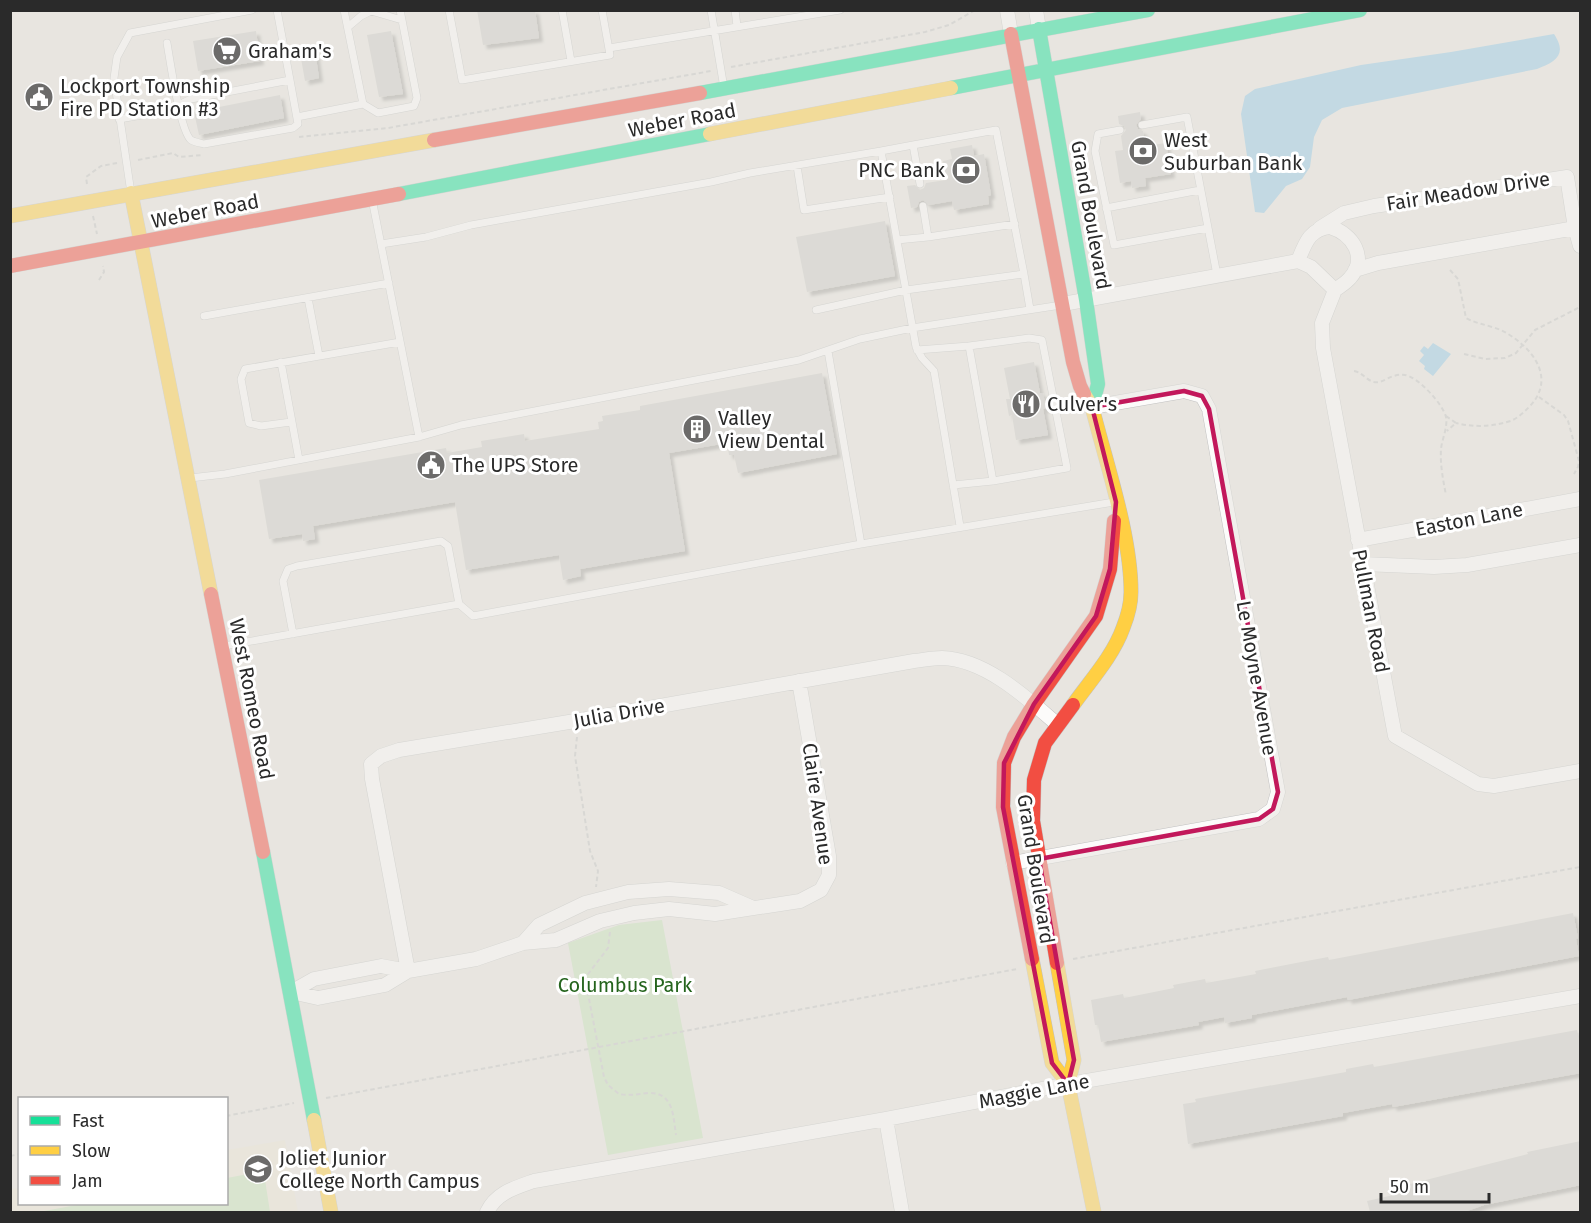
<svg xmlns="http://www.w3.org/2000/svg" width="1591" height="1223" viewBox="0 0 1591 1223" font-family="'Fira Sans',sans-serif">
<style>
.education{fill:#eae5d6}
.green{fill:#c7e2ba}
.water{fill:#97cae6}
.building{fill:#cfcdc9;filter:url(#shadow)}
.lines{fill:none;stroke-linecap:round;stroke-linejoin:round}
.lane-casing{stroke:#c1c1c1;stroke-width:8}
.street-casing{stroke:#c1c1c1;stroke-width:15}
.fast-casing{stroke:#c1c1c1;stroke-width:15}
.slow-casing{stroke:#c1c1c1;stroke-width:15}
.jam-casing{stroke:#c1c1c1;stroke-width:15}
.path{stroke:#c6c6c5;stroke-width:2;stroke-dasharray:4.5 3;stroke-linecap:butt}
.lane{stroke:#fcfbfa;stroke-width:7}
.street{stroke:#fcfbfa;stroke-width:14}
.fast{stroke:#16e098;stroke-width:14}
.slow{stroke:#ffcf43;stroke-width:14}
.jam{stroke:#f24e42;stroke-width:14}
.marked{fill:none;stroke:#c2185b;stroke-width:4.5;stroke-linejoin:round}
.labels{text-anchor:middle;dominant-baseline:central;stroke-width:6;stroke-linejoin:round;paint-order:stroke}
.poi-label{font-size:20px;fill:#2a2a2a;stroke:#fff;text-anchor:start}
.street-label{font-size:20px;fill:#2a2a2a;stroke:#fff}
.park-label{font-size:20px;fill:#25641d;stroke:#fff}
</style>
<defs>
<filter id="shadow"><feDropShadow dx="4" dy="4" stdDeviation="1.5" flood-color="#0004"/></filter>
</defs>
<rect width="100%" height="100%" fill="#e8e5e0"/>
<path class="education" d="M285,1140l13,72h-287v-23l8,-1 1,16h206l1,-54z"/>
<path class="green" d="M662,920l41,218 -95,17 -40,-212 51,-18z
M258,1172l7,8 5,32h-231l43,-8h144l1,-26z"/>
<path class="water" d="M1554,34c14,21 1,28 -17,35l-195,39 -20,12 -8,17 -4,30 -8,12 -16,7 -22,27 -9,-1 -14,-98 4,-18 10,-7 106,-24 90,-13z
M1433,343l18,11 -18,22 -9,-7 1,-3 -6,-5 5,-6 -4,-4 4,-5 4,3z"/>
<path class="building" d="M477,10h58l4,28 -56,7z
M256,31l4,30 -62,10 -5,-30z
M391,31l12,63 -24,3 -12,-62z
M314,44l5,34 -14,3 -6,-34z
M280,95l4,23 -85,17 -5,-23z
M1140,112l1,7 -5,6 2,4 5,2 2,15 21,-3 5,31 -26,4 1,8 -14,2 -1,-7 -11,2 -5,-32 8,-1 -2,-14 5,-6 -2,-4 -5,-2 -1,-8z
M972,145l2,11 10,-2 7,41 -3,1 1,8 -35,6 -2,-9 -23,4 -6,-5 -4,2 -2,5 -6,1 -4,-22 8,-1 5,5 4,-2 2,-5 20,-3 -3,-19 9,-2 -2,-10z
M885,221l10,55 -88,16 -11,-55z
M1034,362l6,31h3l3,15 -3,1 5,26 -32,5 -4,-25 -3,1 -3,-17h4l-6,-31z
M822,373l15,81 -99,19 -4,-18h-5l-2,-12 -58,10 16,98 -105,18 1,7 -18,4 -4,-25 -93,15 -11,-68 -142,24 2,13 -12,2 -1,-7 -33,5 -10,-59 187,-32 1,5 35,-6 -1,-6 43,-7 1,7 74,-12 -1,-7 5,-1 -1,-5 38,-6v-4z
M1573,913l5,25 -2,1 3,17 -231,44 -1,-3 -95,18v3l-27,5 -1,-6 -26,5 1,3 -98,17 -3,-17h-3l-4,-25 32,-6 1,4 50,-10 -1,-3 32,-6 1,4 50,-9 -1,-3 41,-8 32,-6 1,3z
M1577,1030l4,17v26l-188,34 -1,-3 -49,9v3l-155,28 -5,-40 13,-2 -1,-3 151,-27v-3l27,-5 1,3z
M1581,1141v44l-97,20 -20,7h-94l-3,-11 40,-9 -1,-7 122,-31 -1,-2z"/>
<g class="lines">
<g class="lane-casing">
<path id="lane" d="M344,10l19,94 15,9 36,-7 3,-8 -15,-78 -31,-9 -10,5 -13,11
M400,10l2,10
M449,10l13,70 148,-25 -8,-45
M562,10l9,51
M711,10l13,78
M735,10l2,16
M167,43c3,17 13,88 24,97 3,2 9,3 13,4l89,-16 5,-4 -8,-44
M609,48c77,-12 154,-26 231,-38
M297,117l66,-13
M119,119l47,-8 25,-12 99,-19 -13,-70
M1142,125l45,-8 30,158
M1120,130l-22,4 -3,17 19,94 94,-17
M881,151l32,-6
M797,166l7,44 86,-13
M131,193l-17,-115 3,-21 13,-24 122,-23
M372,199l47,238
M1106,208l94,-18
M928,237l87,-13
M897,240l31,-3 -5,-31
M381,244l45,-7 45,-12 240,-43 39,-9 131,-22 35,196 6,11 12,13 26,155
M1024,274l6,35
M308,298l11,58
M816,310l90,-20 118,-16 -28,-144 -83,15 7,39
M204,316l185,-33
M969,346l24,135
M917,350l52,-4 60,-8 13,2 25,128 -74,13 -40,4
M828,351l33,193 253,-42
M281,362l18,98
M291,422l-30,4 -12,-3 -8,-44 4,-10 155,-27
M190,478l35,-4 194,-37 42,-12 338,-65 61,-21 52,-11 149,-23
M293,634l-10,-53 5,-12 9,-3 144,-25 7,5 11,58 14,12 388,-72
M224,646l235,-42"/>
</g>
<g class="street-casing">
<path id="street" d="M1007,10l4,24
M1036,10l3,19
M1330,227c23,7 38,31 20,51 -4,5 -10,8 -15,12l-24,-23 -13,-6c7,-17 11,-32 32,-34z
M1580,227l-5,1 5,18
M1320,228l24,-15 30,-7 193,-29 8,51 -197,35 -23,7
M1335,290l-13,33 1,25 72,388 83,48 16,2 86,-15
M1063,304l235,-43
M1358,540l222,-41
M1363,564l71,3 33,-2 113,-20
M1013,863l246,-44 14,-10 5,-17 -69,-383 -7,-13 -18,-5 -92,16
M523,943l16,-18 46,-22 43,-11 41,-3 50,4 32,14
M408,971l-36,-192 -1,-15 10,-8 18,-6 176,-29 339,-60c9,-1 19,-3 28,-3 43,1 85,40 116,67
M291,992l23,-13 67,-13 27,5 68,-12 47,-16 33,-3 44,-19 34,-8 35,-4 46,5 85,-13 21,-11 8,-15v-19l-30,-175
M291,992l27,6 67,-13 23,-14
M886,1119l16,93
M487,1212c9,-19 27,-24 47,-31l352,-62 182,-35 512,-88"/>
</g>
<g class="fast-casing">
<path id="fast" d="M1039,29l47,271 12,84 -6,23
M951,88l409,-78
M700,93l448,-83
M399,194l311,-60
M263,852l51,268"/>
</g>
<g class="slow-casing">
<path id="slow" d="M710,134l241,-46
M131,193l80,401
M10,216l424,-76
M1073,705c17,-24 40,-49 50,-77 4,-10 8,-25 8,-36 0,-57 -25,-129 -39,-185l-8,-13
M1032,959l20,104 16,21 26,128
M1057,963l17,97 -6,24
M314,1120l17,92"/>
</g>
<g class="jam-casing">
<path id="jam" d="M1011,34l62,328 7,24 4,8
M434,140l266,-47
M10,266l389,-72
M211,594l52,258
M1032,959l-29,-152 1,-44 10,-26 20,-33 62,-88 14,-47 4,-48
M1057,963l-24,-142 1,-41 11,-37 28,-38"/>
</g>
<path class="path" d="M984,10h3
M731,67l194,-35 24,-7 26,-15
M299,137l89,-9 323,-57
M138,160l35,-7 6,4 23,-2
M87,184l-1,-7 15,-11 16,-3
M93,216l4,18
M1450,270l8,9 8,39c9,5 17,6 26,9 12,3 23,11 32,19 19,18 25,41 5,61 -6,6 -13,13 -22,15 -17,5 -35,5 -51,1
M99,280l5,-8 -1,-6
M1464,354l21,5 20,-1 11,-5 19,-23 45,-23
M1354,371c8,1 12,9 20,11 10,2 16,-9 31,-7 13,2 38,29 41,42 2,10 -4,22 -5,32 -1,15 2,31 5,46
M1539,397l25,18 4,6 11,40 -1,6 -4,7
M1446,416l10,7 -9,8
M577,737l-2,19 15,95 8,20 -2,16
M610,932l-2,16 -23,30 19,99 4,8 11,9c10,2 19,0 29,-1 26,-1 25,23 28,42
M1073,959l507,-92
M326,1098l691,-129
M226,1116l68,-13
M10,1156l10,-2"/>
<use href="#lane" class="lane"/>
<use href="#street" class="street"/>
<use href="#fast" class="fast"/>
<use href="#slow" class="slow"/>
<use href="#jam" class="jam"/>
</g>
<path d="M0 0H1591V1223H0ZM1184,391l18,5 7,13 69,383 -5,17 -14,10 -220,40 35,201 -6,24 -16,-21 -49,-256 1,-44 30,-59 62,-88 14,-47 6,-67 -24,-95z" fill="#e8e5e0" fill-opacity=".55" fill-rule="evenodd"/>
<path class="marked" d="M1184,391l18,5 7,13 69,383 -5,17 -14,10 -220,40 35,201 -6,24 -16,-21 -49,-256 1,-44 30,-59 62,-88 14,-47 6,-67 -24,-95z"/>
<defs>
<g id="supermarket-disc" transform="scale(1.5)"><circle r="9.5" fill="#6c6b6a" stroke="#fff"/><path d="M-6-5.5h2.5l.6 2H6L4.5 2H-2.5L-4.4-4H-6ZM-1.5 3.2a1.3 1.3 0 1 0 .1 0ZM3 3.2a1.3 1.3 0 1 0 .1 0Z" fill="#fff"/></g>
<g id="civic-disc" transform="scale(1.5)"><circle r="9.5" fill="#6c6b6a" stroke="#fff"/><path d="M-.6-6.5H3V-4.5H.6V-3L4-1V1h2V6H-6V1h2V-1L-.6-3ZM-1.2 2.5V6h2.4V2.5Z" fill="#fff"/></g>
<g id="bank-disc" transform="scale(1.5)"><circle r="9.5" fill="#6c6b6a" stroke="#fff"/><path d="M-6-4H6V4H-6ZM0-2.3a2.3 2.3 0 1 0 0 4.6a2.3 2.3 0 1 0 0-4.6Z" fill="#fff"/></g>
<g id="restaurant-disc" transform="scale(1.5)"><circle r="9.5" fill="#6c6b6a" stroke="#fff"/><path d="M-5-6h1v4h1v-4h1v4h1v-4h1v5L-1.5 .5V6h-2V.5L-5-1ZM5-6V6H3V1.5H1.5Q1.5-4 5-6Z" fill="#fff"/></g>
<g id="building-disc" transform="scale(1.5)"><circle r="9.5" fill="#6c6b6a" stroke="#fff"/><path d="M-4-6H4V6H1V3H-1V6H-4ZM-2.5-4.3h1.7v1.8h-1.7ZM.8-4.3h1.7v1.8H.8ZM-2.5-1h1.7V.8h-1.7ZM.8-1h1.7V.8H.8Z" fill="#fff"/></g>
<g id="university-disc" transform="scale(1.5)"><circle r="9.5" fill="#6c6b6a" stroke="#fff"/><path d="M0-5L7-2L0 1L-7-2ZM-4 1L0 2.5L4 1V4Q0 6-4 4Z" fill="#fff"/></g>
</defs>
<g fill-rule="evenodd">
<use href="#supermarket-disc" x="227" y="51"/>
<use href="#civic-disc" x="39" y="97"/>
<use href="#bank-disc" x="1143" y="151"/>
<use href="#bank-disc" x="966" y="170"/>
<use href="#restaurant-disc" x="1026" y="404"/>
<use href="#building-disc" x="697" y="429"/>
<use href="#civic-disc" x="431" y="465"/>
<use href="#university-disc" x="258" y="1169"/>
</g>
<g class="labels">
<g class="poi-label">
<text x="248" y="51">Graham's</text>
<text x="60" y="86">Lockport Township<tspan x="60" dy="23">Fire PD Station #3</tspan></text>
<text x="1164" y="140">West<tspan x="1164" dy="23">Suburban Bank</tspan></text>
<text x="945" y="170" text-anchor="end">PNC Bank</text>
<text x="1047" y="404">Culver's</text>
<text x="718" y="418">Valley<tspan x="718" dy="23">View Dental</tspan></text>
<text x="452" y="465">The UPS Store</text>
<text x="279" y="1158">Joliet Junior<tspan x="279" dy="23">College North Campus</tspan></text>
</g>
<g class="street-label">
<text transform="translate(682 120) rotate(-11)">Weber Road</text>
<text transform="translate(1468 191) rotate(-9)">Fair Meadow Drive</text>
<text transform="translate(205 211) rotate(-11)">Weber Road</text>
<text transform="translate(1091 215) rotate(80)">Grand Boulevard</text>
<text transform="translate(1469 519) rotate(-11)">Easton Lane</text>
<text transform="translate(1371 611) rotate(79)">Pullman Road</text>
<text transform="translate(1257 678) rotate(80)">Le Moyne Avenue</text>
<text transform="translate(252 699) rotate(79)">West Romeo Road</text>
<text transform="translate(619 713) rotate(-10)">Julia Drive</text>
<text transform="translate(818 804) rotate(82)">Claire Avenue</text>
<text transform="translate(1036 869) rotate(81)">Grand Boulevard</text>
<text transform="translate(1034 1091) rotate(-11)">Maggie Lane</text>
</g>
<g class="park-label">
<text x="625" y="985">Columbus Park</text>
</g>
</g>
<rect width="1591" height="1223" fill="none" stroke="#2a2a2a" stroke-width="24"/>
<rect x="18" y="1097" width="210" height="108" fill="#ffffff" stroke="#aaaaaa" stroke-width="1.5"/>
<rect x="30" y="1116" width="30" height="9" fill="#16e098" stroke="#aaaaaa" stroke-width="1.5"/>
<text x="72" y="1127" font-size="18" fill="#2a2a2a">Fast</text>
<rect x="30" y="1146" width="30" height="9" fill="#ffcf43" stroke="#aaaaaa" stroke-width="1.5"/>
<text x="72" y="1157" font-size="18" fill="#2a2a2a">Slow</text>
<rect x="30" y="1176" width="30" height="9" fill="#f24e42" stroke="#aaaaaa" stroke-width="1.5"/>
<text x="72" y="1187" font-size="18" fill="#2a2a2a">Jam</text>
<path d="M1381 1193v9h108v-9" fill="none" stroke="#2a2a2a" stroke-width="3"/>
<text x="1390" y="1193" font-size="18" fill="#2a2a2a" stroke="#ffffff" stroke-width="4.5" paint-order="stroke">50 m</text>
</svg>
